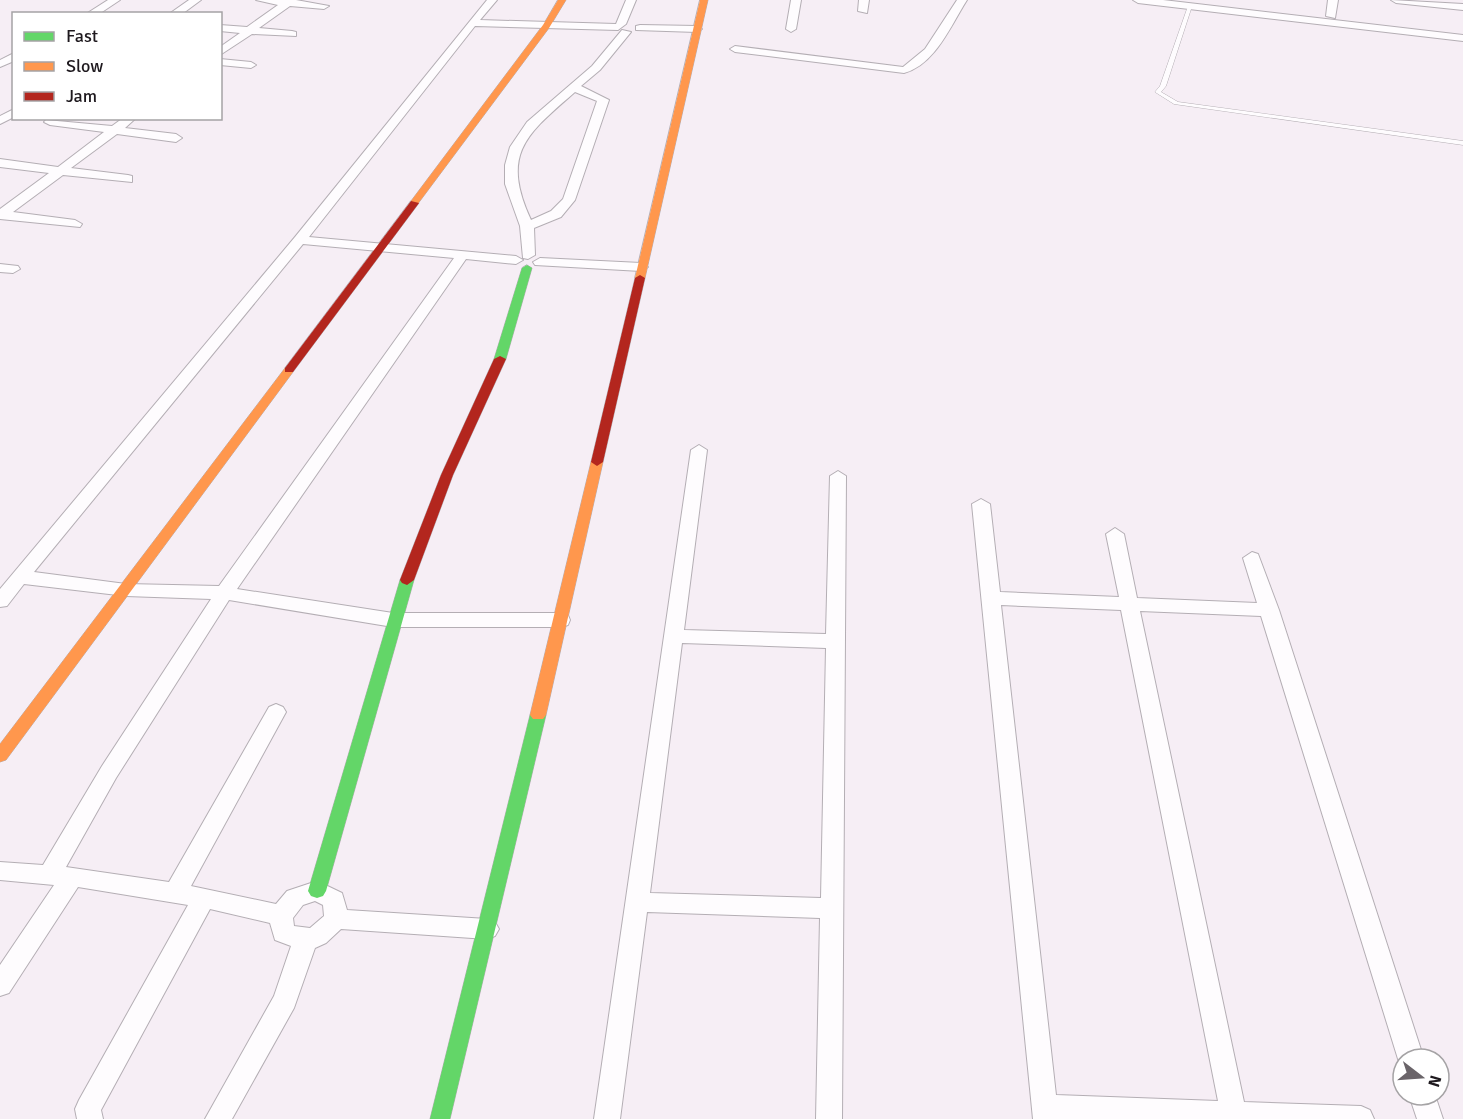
<svg xmlns="http://www.w3.org/2000/svg" width="1463" height="1119" viewBox="0 0 1463 1119" font-family="Signika,sans-serif">
<style>
.lines{fill:none;stroke-linecap:round;stroke-linejoin:round}
.lane-casing{stroke:#b4aeb4;stroke-width:1}
.street-casing{stroke:#b4aeb4;stroke-width:2}
.fast-casing{stroke:#b4aeb4;stroke-width:1}
.slow-casing{stroke:#b4aeb4;stroke-width:1}
.jam-casing{stroke:#b4aeb4;stroke-width:1}
.lane{fill:#fefcfe;fill-rule:evenodd}
.street{fill:#fefcfe;fill-rule:evenodd}
.fast{fill:#63d668;fill-rule:evenodd}
.slow{fill:#ff974d;fill-rule:evenodd}
.jam{fill:#b3261e;fill-rule:evenodd}
</style>
<rect width="100%" height="100%" fill="#f6eef5"/>
<g class="lines">
<g class="lane-casing">
<path id="lane" d="M1190,5l2,1 -26,80 -5,6 17,10 285,39v4l-289,-41 -19,-12 5,-6 28,-80z"/>
</g>
<g class="street-casing">
<path id="street" d="M108,0h12l-21,14h-13z
M189,0h12l-19,14h-13z
M256,0h40l33,6 -5,3 -34,-3 -31,22 33,3 4,1v4l-44,-2 -32,21v-8l20,-14 -20,-2v-6l27,2 31,-22z
M487,0h10l-17,20 136,4 10,-24h10l-10,24 -8,6 -143,-4 -166,211 207,19 7,4 -7,4 -50,-5 -229,330 156,24h168l7,2 2,5 -2,5 -7,2h-168l-164,-27 -113,178 -50,89 103,15 100,-175 7,-3 7,3 3,5 -95,174 85,18 11,-13 30,-10 25,12 5,17 140,9 8,3 4,7 -4,7 -8,3 -146,-10 -15,14 -11,5 -21,60 -62,111h-27l69,-123 17,-50 -16,-6 -5,-17 -60,-14 -109,201 2,9h-26l-2,-10 4,-9 109,-195 -110,-18 -69,106 -9,3v-31l54,-80 -54,-5v-18l43,3 59,-99 109,-167 -85,-3 -102,-12 -17,22 -7,1v-18l295,-352zM303,244l151,14 -235,328 -93,-2 -92,-12zM315,901l8,4 1,11 -14,12 -16,-2 -1,-8 10,-13z
M791,0h10l-5,29 -5,3 -5,-3z
M859,0h10l-2,13 -9,-2z
M957,0h10c-16,25 -32,65 -63,73l-169,-21 -5,-3 5,-3 168,21 22,-18z
M1133,0h30l300,35v6l-325,-38z
M1328,0h10l-3,18 -9,-2z
M1391,0l72,4v6l-67,-7z
M640,25l57,1 5,3 -5,3 -61,-2v-4z
M622,30l9,2 -31,38 -19,16 28,14 -34,100 -14,17 -27,11 1,27 -7,4 -5,-1 -3,-32 -15,-42v-19l5,-18 17,-25 65,-56zM575,92l22,9 -34,98 -12,12 -20,9c-31,-67 -4,-86 44,-128z
M14,53v8l-14,6v-7z
M220,59l31,3 5,3 -5,3 -31,-3z
M14,109v8l-14,7v-8z
M123,118h13l-11,10 51,6 6,4 -6,4 -59,-8 -46,34 57,7 4,1v6l-69,-7 -50,37 62,8 7,4 -2,3 -80,-8v-10l49,-36 -49,-6v-8l58,8 46,-35 -54,-7 -6,-3 2,-2 66,6z
M540,258l101,5 7,4 -7,4 -106,-6 -2,-3z
M0,264l18,2 2,3 -7,4 -13,-1z
M699,445l8,5 -23,180 142,4 4,-158 8,-5 8,5 -4,643h-26l4,-201 -173,-6 -27,207h-26l97,-669zM682,643l144,5 -5,250 -171,-5z
M981,499l9,5 10,88 119,5 -13,-63 9,-6 9,6 13,64 120,5 -14,-45 9,-6 6,2 21,56 145,449h-21v9l-5,-9 -137,-443 -121,-5 104,491 117,4 9,4 4,9h-341l-61,-615zM1001,605l120,5 97,491 -162,-6z
M1409,1095h26l8,24h-26z"/>
</g>
<g class="fast-casing">
<path id="fast" d="M527,265l5,3 -26,91 -2,2h-8l-2,-2 28,-91z
M407,575l7,5 -88,311 -3,5 -6,2 -6,-2 -3,-5 92,-311z
M538,709l5,2 3,4 -96,404h-20l100,-404 3,-4z"/>
</g>
<g class="slow-casing">
<path id="slow" d="M558,0h8l-17,28 -132,177h-6v-4l132,-176z
M700,0h8l-63,278 -5,3 -5,-3z
M289,367l4,1v4l-287,388 -6,2v-18l285,-376z
M597,458l6,4 -57,253 -3,4h-10l-3,-4 61,-253z"/>
</g>
<g class="jam-casing">
<path id="jam" d="M411,201l8,2 -126,169h-8v-4z
M640,275l5,3 -42,184 -6,4 -6,-4 44,-184z
M500,356l6,3 -53,116 -39,105 -7,5 -5,-2 -2,-3 41,-105 53,-116z"/>
</g>
<use href="#lane" class="lane"/>
<use href="#street" class="street"/>
<use href="#fast" class="fast"/>
<use href="#slow" class="slow"/>
<use href="#jam" class="jam"/>
</g>
<rect x="12" y="12" width="210" height="108" fill="#ffffff" stroke="#a5a3a5" stroke-width="1.5"/>
<rect x="24" y="32" width="30" height="9" fill="#63d668" stroke="#a5a3a5" stroke-width="1.5"/>
<text x="66" y="42" font-size="18" fill="#1e191e">Fast</text>
<rect x="24" y="62" width="30" height="9" fill="#ff974d" stroke="#a5a3a5" stroke-width="1.5"/>
<text x="66" y="72" font-size="18" fill="#1e191e">Slow</text>
<rect x="24" y="92" width="30" height="9" fill="#b3261e" stroke="#a5a3a5" stroke-width="1.5"/>
<text x="66" y="102" font-size="18" fill="#1e191e">Jam</text>
<g transform="translate(1421 1077) rotate(107)"><circle r="28" fill="#ffffff" stroke="#a5a3a5" stroke-width="1.5"/>
<path d="M0-4.5L10 22L0 15L-10 22Z" fill="#6a6469"/>
<text y="-9" font-size="16" font-weight="bold" text-anchor="middle" fill="#1e191e">N</text>
</g>
</svg>
